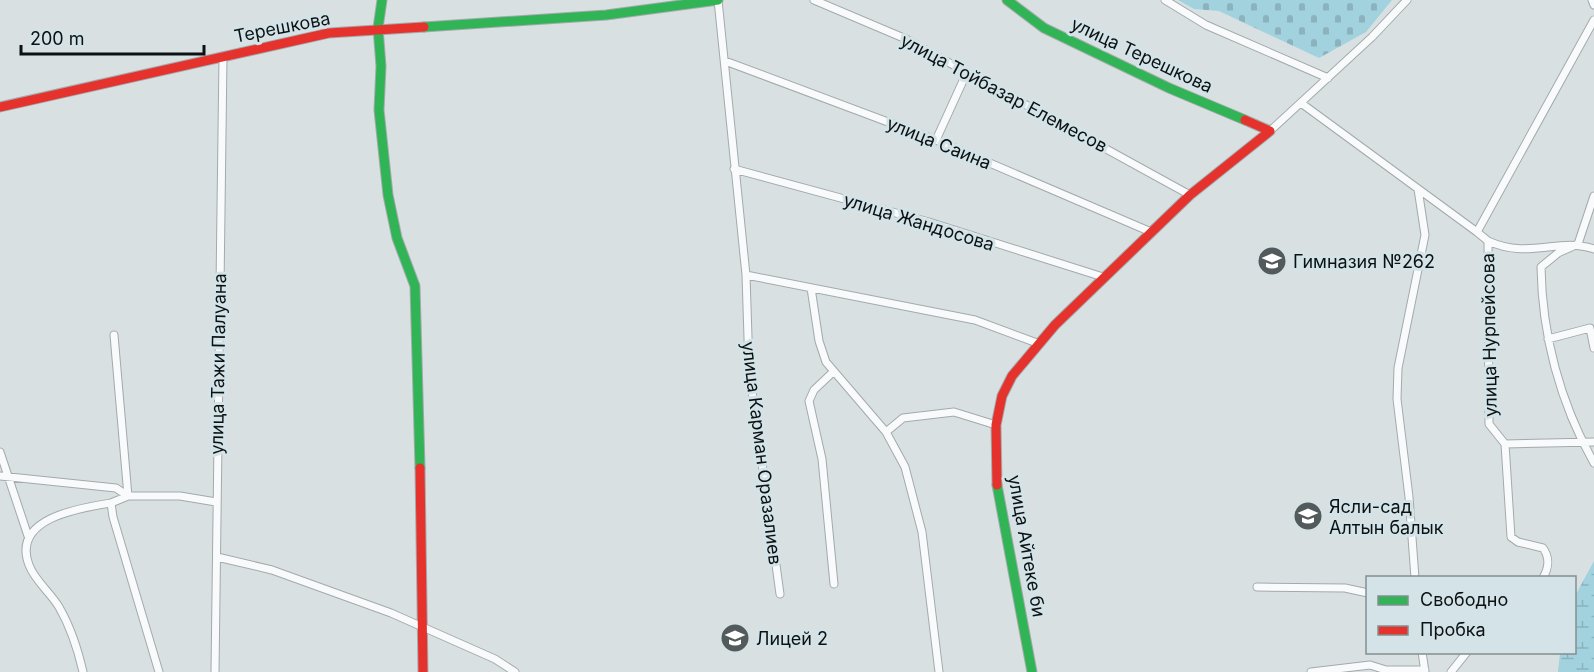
<svg xmlns="http://www.w3.org/2000/svg" width="1594" height="672" viewBox="0 0 1594 672" font-family="Inter,sans-serif">
<style>
.wetland{fill:url(#wetland-marsh)}
.cemetery{fill:url(#cemetery-stones)}
.lines{fill:none;stroke-linecap:round;stroke-linejoin:round}
.street-casing{stroke:#a3aaac;stroke-width:9}
.fast-casing{stroke:#a3aaac;stroke-width:11}
.jam-casing{stroke:#a3aaac;stroke-width:11}
.street{stroke:#f9fafb;stroke-width:7}
.fast{stroke:#30b455;stroke-width:9}
.jam{stroke:#e5322d;stroke-width:9}
.labels{text-anchor:middle;dominant-baseline:central;stroke-width:6;stroke-linejoin:round;paint-order:stroke}
.street-label{font-size:18px;fill:#0c1213;stroke:#d3e3e7}
.poi-label{font-size:18px;fill:#0c1213;stroke:#d3e3e7;text-anchor:start}
</style>
<defs>
<pattern id="wetland-marsh" width="20" height="14" patternUnits="userSpaceOnUse" patternTransform="scale(1.5)"><rect width="20" height="14" fill="#a2d2de"/><path d="M1 5h8M5 5V1M11 12h8M15 12V8" fill="none" stroke="#8ab3be"/></pattern>
<pattern id="cemetery-stones" width="16" height="16" patternUnits="userSpaceOnUse" patternTransform="scale(1.5)"><rect width="16" height="16" fill="#a2d2de"/><path d="M2 7V4a2 2 0 0 1 4 0v3zM10 15v-3a2 2 0 0 1 4 0v3z" fill="#8ab3be"/></pattern>
</defs>
<rect width="100%" height="100%" fill="#d8e0e2"/>
<path class="wetland" d="M1594,561v111h-36l2,-19 14,-1 1,-56z"/>
<path class="cemetery" d="M1178,0h214l-26,32 -47,26 -100,-47 -25,-2z"/>
<g class="lines">
<g class="street-casing">
<path id="street" d="M718,0l28,275 3,94 31,225
M814,0l92,39 284,156
M1165,0l41,25 122,53
M1592,0l2,5
M725,61l211,79 215,92
M1301,103l176,129
M1270,131l102,-94 35,-37
M936,140l31,-68
M734,169l195,53 174,55
M1594,196l-16,48 -20,9 -17,14c1,68 19,136 53,196
M1488,241c42,19 70,-4 106,8
M746,275l229,45 62,23
M811,288l8,53 7,21 60,70 19,35 17,65 17,140
M114,335l14,161 -17,7 2,14 46,155
M1548,339l42,-11 4,20
M833,372l-19,18 -5,11 13,58 12,125
M886,432l17,-14 51,-6 42,13
M1505,444l89,-2
M0,452l28,84
M0,476l116,12 12,8h52l36,6
M217,557l55,13 119,43 104,46 20,13
M1415,578l-6,-81 -12,-98 1,-31 27,-133 -7,-46
M1543,578c6,-11 7,-20 0,-30l-25,-6 -7,-5 -6,-93 -16,-20 -1,-183 -11,-9 117,-212
M1257,587l88,1 23,5
M1422,652l3,20
M83,672c-5,-22 -13,-46 -24,-65 -9,-15 -24,-26 -30,-42 -18,-47 51,-57 82,-62
M215,672l8,-616
M1311,672l59,-7 16,5h39
M1451,672l16,-20"/>
</g>
<g class="fast-casing">
<path id="fast" d="M382,0l-4,28 3,38 -2,44 9,85 9,43 18,48 5,182
M1007,0l37,28 125,60 76,32
M424,27l182,-12 112,-15
M997,485l35,187"/>
</g>
<g class="jam-casing">
<path id="jam" d="M0,107l329,-74 95,-6
M420,468l3,204
M997,485l-1,-60 6,-29 10,-20 43,-51 135,-130 80,-64 -25,-11"/>
</g>
<use href="#street" class="street"/>
<use href="#fast" class="fast"/>
<use href="#jam" class="jam"/>
</g>
<defs>
<g id="school-disc" transform="scale(1.5)"><circle r="9.5" fill="#535a5b" stroke="#d3e3e7"/><path d="M0-5L7-2L0 1L-7-2ZM-4 1L0 2.5L4 1V4Q0 6-4 4Z" fill="#fff"/></g>
</defs>
<g fill-rule="evenodd">
<use href="#school-disc" x="1272" y="261"/>
<use href="#school-disc" x="1308" y="516"/>
<use href="#school-disc" x="735" y="638"/>
</g>
<g class="labels">
<g class="street-label">
<text transform="translate(282 27) rotate(-11)">Терешкова</text>
<text transform="translate(1142 55) rotate(25)">улица Терешкова</text>
<text transform="translate(1004 93) rotate(28)">улица Тойбазар Елемесов</text>
<text transform="translate(939 143) rotate(22)">улица Саина</text>
<text transform="translate(919 222) rotate(17)">улица Жандосова</text>
<text transform="translate(1489 335) rotate(-91)">улица Нурпейсова</text>
<text transform="translate(218 364) rotate(-89)">улица Тажи Палуана</text>
<text transform="translate(762 453) rotate(83)">улица Карман Оразалиев</text>
<text transform="translate(1027 546) rotate(80)">улица Айтеке би</text>
</g>
<g class="poi-label">
<text x="1293" y="261">Гимназия №262</text>
<text x="1329" y="506">Ясли-сад<tspan x="1329" dy="21">Алтын балык</tspan></text>
<text x="756" y="638">Лицей 2</text>
</g>
</g>
<rect x="1366" y="576" width="210" height="78" fill="#d3e3e7" stroke="#838f92" stroke-width="1.5"/>
<rect x="1378" y="596" width="30" height="9" fill="#30b455" stroke="#838f92" stroke-width="1.5"/>
<text x="1420" y="606" font-size="18" fill="#0c1213">Свободно</text>
<rect x="1378" y="626" width="30" height="9" fill="#e5322d" stroke="#838f92" stroke-width="1.5"/>
<text x="1420" y="636" font-size="18" fill="#0c1213">Пробка</text>
<path d="M21 45v9h183v-9" fill="none" stroke="#0c1213" stroke-width="3"/>
<text x="30" y="45" font-size="18" fill="#0c1213" stroke="#d3e3e7" stroke-width="4.5" paint-order="stroke">200 m</text>
</svg>
